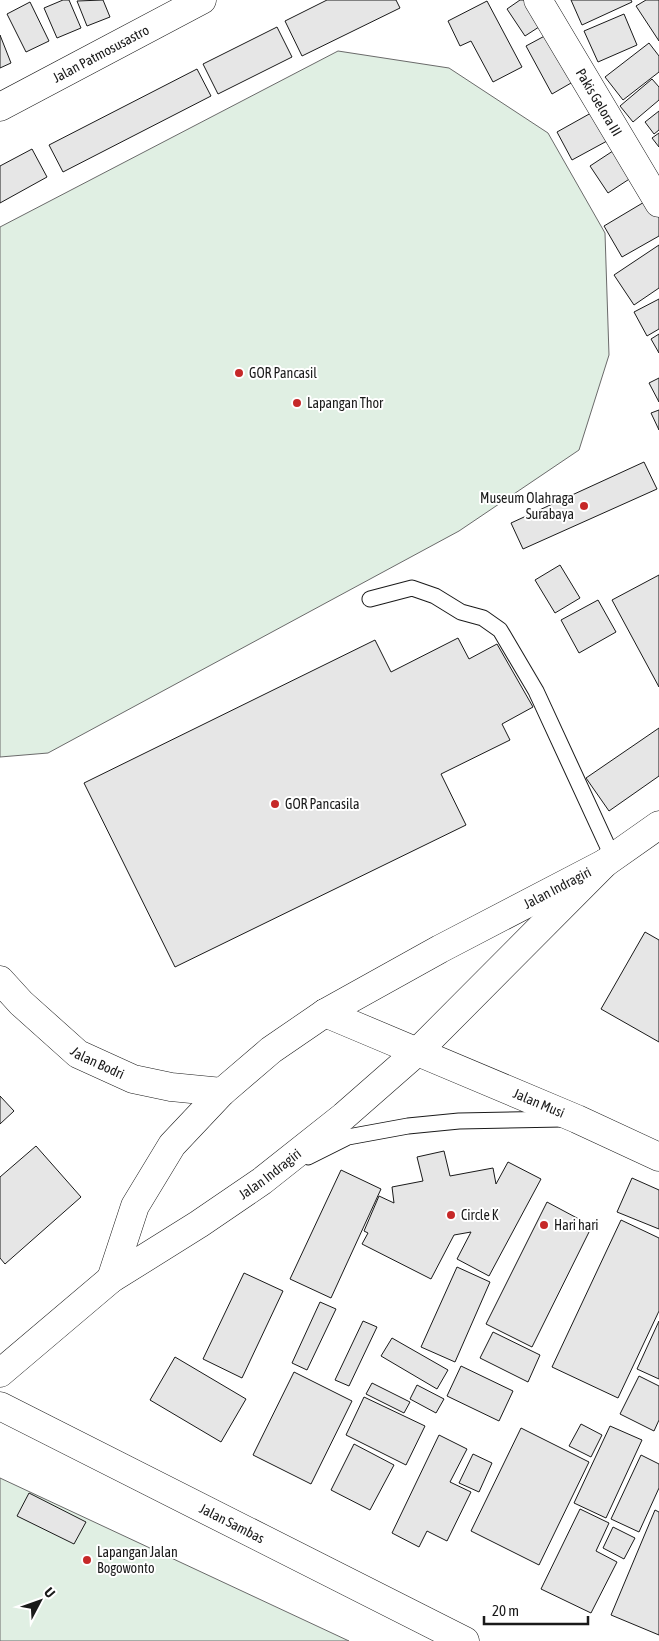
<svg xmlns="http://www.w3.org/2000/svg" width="659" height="1641" viewBox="0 0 659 1641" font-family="'Asap Condensed',sans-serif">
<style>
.green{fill:#e0efe3;stroke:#6a6a6a}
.building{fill:#e6e6e6;stroke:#1a1a1a}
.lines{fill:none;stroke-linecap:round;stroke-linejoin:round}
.lane-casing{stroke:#1a1a1a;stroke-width:17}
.street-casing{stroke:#1a1a1a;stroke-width:29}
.secondary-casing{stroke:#1a1a1a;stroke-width:29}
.lane{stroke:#fff;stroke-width:15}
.street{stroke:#fff;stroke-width:28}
.secondary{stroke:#fff;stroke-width:28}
.poi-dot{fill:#c62828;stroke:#fff;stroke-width:2}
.labels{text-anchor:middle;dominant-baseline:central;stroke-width:4;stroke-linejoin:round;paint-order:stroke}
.street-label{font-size:14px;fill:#1a1a1a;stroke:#fff}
.poi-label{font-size:14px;fill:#1a1a1a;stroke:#fff;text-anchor:start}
</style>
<rect width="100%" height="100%" fill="#fff"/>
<path class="green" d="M338,51l111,17 99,65 57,100 4,122 -30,95 -120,81 -411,222 -48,4v-530z
M0,1478l349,163h-349z"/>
<path class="building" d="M63,0h6l12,28 -24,10 -13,-30z
M103,0l7,17 -23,9 -10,-25z
M327,0h69l4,8 -98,48 -17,-35z
M520,0h5l17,25 -17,11 -18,-27z
M571,0h60l1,2 -50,23z
M646,0h13v41l-23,-35z
M487,1l35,66 -29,15 -22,-41 -11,5 -12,-25z
M30,2l19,39 -23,11 -19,-38z
M624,14l13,31 -39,17 -14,-31z
M277,27l15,30 -74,37 -15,-30z
M552,32l26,47 -26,15 -26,-48z
M0,35l11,28 -11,5z
M649,43l10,13v16l-36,28 -18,-23z
M197,69l14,27 -148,76 -14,-27z
M652,79l7,8v13l-26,22 -13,-16z
M659,111v19l-5,4 -9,-12z
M591,113l16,28 -35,19 -15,-28z
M659,133v14l-7,-9z
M622,145l18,27 -32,21 -18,-27z
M32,149l15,28 -47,26v-37z
M651,198l8,15v23l-37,21 -18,-31z
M659,245v43l-25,17 -20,-30z
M659,299v30l-12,7 -13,-24z
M659,334v19l-8,-14z
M659,378v24l-10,-19z
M659,410v20l-8,-17z
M644,462l13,27 -134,60 -12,-26z
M560,565l20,33 -25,15 -20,-33z
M659,575v112l-47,-87z
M598,600l18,32 -37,21 -18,-33z
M458,638l11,21 28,-15 36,63 -31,17 8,16 -69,34 25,51 -291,142 -91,-184 291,-143 16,32z
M659,728v48l-50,35 -23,-33z
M645,932l14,8v102l-58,-33z
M0,1096l14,15 -14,13z
M36,1146l45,51 -76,67 -5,-6v-81z
M444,1151l6,25 43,-8 3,16 12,-22 33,17 -52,97 -32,-17 14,-27 -17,3 -23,44 -69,-35 6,-11 -4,-2 15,-35 15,7 -2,-16 31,-6 -6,-24z
M341,1170l40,19 -50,109 -41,-19z
M632,1178l27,12v39l-42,-17z
M547,1202l45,24 -60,121 -46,-23z
M621,1220l38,18v73l-41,87 -66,-31z
M457,1267l33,15 -35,80 -34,-15z
M244,1273l39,18 -41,87 -39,-19z
M320,1302l16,7 -29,61 -15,-7z
M363,1321l14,6 -28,59 -14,-6z
M659,1321v58l-22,-10z
M493,1332l47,23 -12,27 -48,-24z
M392,1338l56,32 -11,19 -56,-33z
M175,1357l71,42 -25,43 -71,-42z
M461,1366l52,25 -14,30 -52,-25z
M294,1372l58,29 -41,83 -58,-29z
M639,1376l20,10v34l-5,11 -34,-17z
M372,1383l38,19 -6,11 -38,-19z
M417,1385l27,14 -8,14 -26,-14z
M364,1397l61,29 -19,39 -60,-30z
M581,1424l21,11 -11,22 -22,-11z
M610,1426l32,14 -36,78 -32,-15z
M521,1428l68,34 -50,103 -68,-34z
M439,1435l28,14 -17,33 21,10 -24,49 -20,-10 -8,16 -27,-14z
M354,1444l40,21 -24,45 -39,-20z
M473,1454l19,9 -13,29 -20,-9z
M641,1455l18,9v24l-20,44 -28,-13z
M29,1493l57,29 -12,22 -57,-28z
M580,1509l29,14 -13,28 21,11 -26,51 -50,-24z
M655,1510l4,2v123l-48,-20z
M613,1527l22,11 -11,21 -21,-11z"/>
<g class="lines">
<g class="lane-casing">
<path id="lane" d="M370,599l42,-11 23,8 26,16 22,6 17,12 36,61 77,167
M308,1157l40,-20 60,-11 51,-5 104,-2"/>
</g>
<g class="street-casing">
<g id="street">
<path id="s1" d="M538,0l121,203"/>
<path id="s2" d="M0,107l202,-107"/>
<path id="s3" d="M0,980l21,23 57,51 55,25 38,8 51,5"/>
<path id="s4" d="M325,1013l252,106 82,38"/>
<path id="s5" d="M0,1406l465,235"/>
</g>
</g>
<g class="secondary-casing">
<g id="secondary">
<path id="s6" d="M111,1279l24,-73 37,-61 50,-53 49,-42 54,-37 115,-64 165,-86 54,-38"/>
<path id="s7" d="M0,1373l111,-94 88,-55 63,-43 82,-65 73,-64 188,-189"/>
</g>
</g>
<use href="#lane" class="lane"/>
<use href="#street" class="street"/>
<use href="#secondary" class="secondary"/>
</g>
<g class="poi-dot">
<circle cx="239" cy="373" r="5"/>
<circle cx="297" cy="403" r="5"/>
<circle cx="584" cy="506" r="5"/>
<circle cx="275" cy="804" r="5"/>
<circle cx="451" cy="1215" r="5"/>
<circle cx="544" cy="1225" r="5"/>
<circle cx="87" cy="1560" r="5"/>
</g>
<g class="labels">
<g class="street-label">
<text stroke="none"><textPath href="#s2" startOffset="114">Jalan Patmosusastro</textPath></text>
<text stroke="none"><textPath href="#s1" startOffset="119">Pakis Gelora III</textPath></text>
<text stroke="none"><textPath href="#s6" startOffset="615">Jalan Indragiri</textPath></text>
<text stroke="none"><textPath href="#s3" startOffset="129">Jalan Bodri</textPath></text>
<text stroke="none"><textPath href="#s4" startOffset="232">Jalan Musi</textPath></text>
<text stroke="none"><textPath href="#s7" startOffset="336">Jalan Indragiri</textPath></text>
<text stroke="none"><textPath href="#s5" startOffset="260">Jalan Sambas</textPath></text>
</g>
<g class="poi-label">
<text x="249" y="373">GOR Pancasil</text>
<text x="307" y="403">Lapangan Thor</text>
<text x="574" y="498" text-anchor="end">Museum Olahraga<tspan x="574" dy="16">Surabaya</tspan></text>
<text x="285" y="804">GOR Pancasila</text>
<text x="461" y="1215">Circle K</text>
<text x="554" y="1225">Hari hari</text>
<text x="97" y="1552">Lapangan Jalan<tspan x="97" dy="16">Bogowonto</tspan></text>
</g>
</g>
<g transform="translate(40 1601) rotate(49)" stroke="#ffffff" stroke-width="4" paint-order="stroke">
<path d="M0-4L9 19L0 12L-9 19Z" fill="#1a1a1a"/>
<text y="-8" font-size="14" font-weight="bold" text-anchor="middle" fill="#1a1a1a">U</text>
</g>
<path d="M484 1616v8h104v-8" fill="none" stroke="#1a1a1a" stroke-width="2.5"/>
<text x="492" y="1616" font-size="15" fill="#1a1a1a" stroke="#ffffff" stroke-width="4" paint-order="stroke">20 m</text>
</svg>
